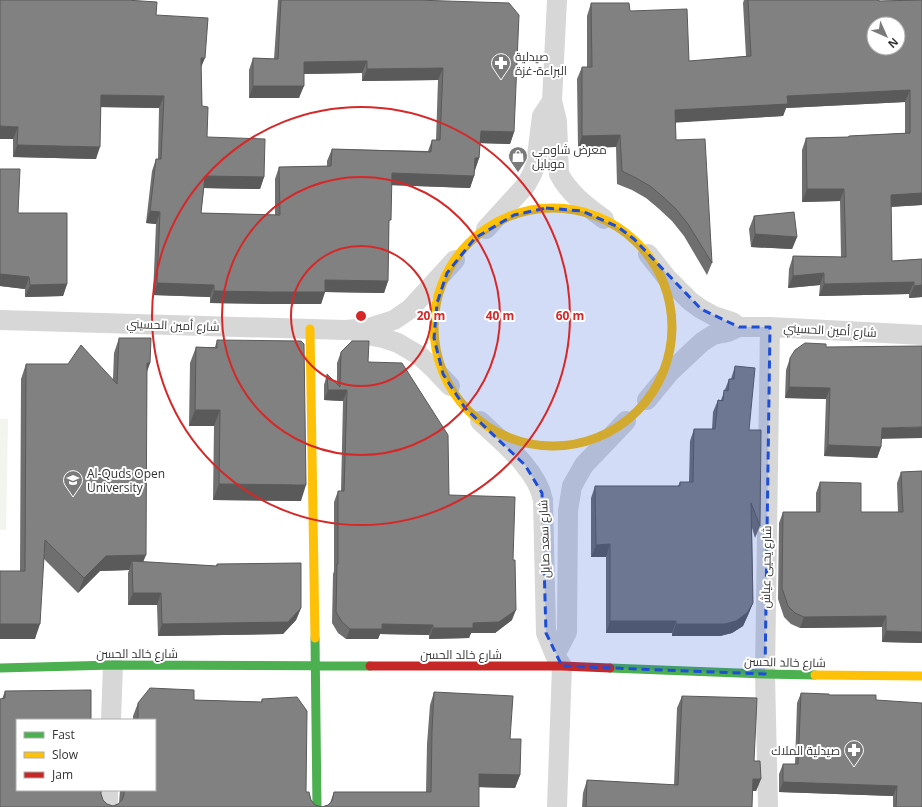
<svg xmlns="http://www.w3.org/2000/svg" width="922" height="807" viewBox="0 0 922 807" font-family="'Open Sans',Cairo,sans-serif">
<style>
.green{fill:#f1f5ed}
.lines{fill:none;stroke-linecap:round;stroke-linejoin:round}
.street{stroke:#d7d7d7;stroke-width:20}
.fast{stroke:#4caf50;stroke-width:9}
.slow{stroke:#ffc107;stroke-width:9}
.jam{stroke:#c62828;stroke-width:9}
.wall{fill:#6f6f6f}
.shaded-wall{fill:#5a5a5a}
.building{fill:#818181;stroke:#5a5a5a;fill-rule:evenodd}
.marked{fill:#1d4ed8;fill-opacity:0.2;stroke:#1d4ed8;stroke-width:3;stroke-dasharray:8 5;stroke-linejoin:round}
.ring{fill:none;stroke:#d62828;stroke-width:2}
.labels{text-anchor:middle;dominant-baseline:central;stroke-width:4;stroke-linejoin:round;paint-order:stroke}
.poi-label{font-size:12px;fill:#333;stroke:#fff;text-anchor:start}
.street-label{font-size:12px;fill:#333;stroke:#fff}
.centre{fill:#d62828;stroke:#fff;stroke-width:2}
.ring-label{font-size:12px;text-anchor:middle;font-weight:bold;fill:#d62828;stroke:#fff;stroke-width:4;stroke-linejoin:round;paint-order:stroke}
</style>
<rect width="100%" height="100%" fill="#fff"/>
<path class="green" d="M0,419h8l-2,111h-6z"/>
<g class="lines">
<path class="street" d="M557,0l-5,101 5,20 2,53c10,19 27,32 45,45
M486,229l40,-44 6,-11 4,-10 6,-48 10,-15
M648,254l19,24 23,23 11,8 13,7 18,6 7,5
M0,320l345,10 24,-2 25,-8 16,-11 45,-49
M357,333l26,5 15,5 22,13 14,13 16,17
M647,400l23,-28 32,-30 11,-7 15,-3 11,-5h31l152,8
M480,421c22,21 57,48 63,79l3,133 9,22 7,11 -5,141
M555,655l12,-23 1,-121 4,-25 12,-21 42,-44
M111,720l2,-55
M108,807v-17
M768,807l-3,-133 5,-347"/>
<path class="fast" d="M315,638l2,169
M0,668l113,-3 257,1
M610,668l155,6 50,1"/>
<path class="slow" d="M434 327a119 119 0 1 1 238 0a119 119 0 1 1-238 0Z
M310,329l5,309
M815,675l107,1"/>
<path class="jam" d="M370,666h192l48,2"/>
</g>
<path class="wall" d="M278,0h137l99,132 -4,12 -30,-1 -1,15 -4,12 -1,6 -4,12 -79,-3 -2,39 -1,57 -4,12 -59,-1 -4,12h-56l-55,-1v-6l-57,-2 3,-71 -10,-1 6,-52 4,-12h2l1,-51 -58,-1 -5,52 -83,-2v-18l-13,-1 156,-123 45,53 1,38 5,31 57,40 -4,12 -56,-1 -3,25 74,2v-36l4,-12 48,-1v-5l5,-12 96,2 4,-11h4l2,-60 -76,1v-8l-58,1 -5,24h-50v-28l4,-12 21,1z
M744,0h135v1l43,-1v205l-31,2 1,54 30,-2v38l-13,1v-4l-90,2 1,-11 -32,3 1,-19 4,-13 48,1 -1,-56 -38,1v-52l4,-12 42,-1 1,-1 56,-3v-31l-119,6 -3,8 -108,6 1,18 36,123 -5,12 -23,-39 -12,-15 -14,-13 -12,-10 -14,-8 -15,-6 -1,-37 -38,1 -1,-69 5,-12h5v-51l4,-13 39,8 59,50 57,-5 -3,-53z
M0,169l18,44 49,71 -4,12 -38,1v-8l-25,-3z
M754,216l43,21 -5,12 -41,-2 -2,-18z
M119,338l31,25 -3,9 -4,190 73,4 1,-2 84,44 -5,12 -13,14 -125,2 -1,-31h-29v-32l1,-3 -29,1 -22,22 -34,-34 -9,80h-35v-68h20l1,-192 5,-15 87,15 1,-26z
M217,340l84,161 -88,-1 1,-74h-25l1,-63 6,-16h19z
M826,347l55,92v8l-4,11 -53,-2 2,-57 -41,-1 1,-28 4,-12z
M341,352l27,10 81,133 63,125 -17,13h-24l-2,5 -40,1v-4l-49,-1 -2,5h-32l-8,-6 -6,-10 1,-49 1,-3v-69l4,-11h3l2,-90 -19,-1v-15l3,-11 10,10v-21z
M735,366l14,64 11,96 -5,12 -3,-10 1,75 -5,12 -5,11 -11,7 -12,3h-48v-3h-66v-76h-15v-59l4,-12h83l2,-4h9l1,-41 4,-12h18l1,-17 5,-12h3l8,-21h2z
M922,471v172l-40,-1v-15l-82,1 -9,-4 -7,-7 -6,-18 1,-76 4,-11h33v-19l4,-11 41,30h37l-1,-29 4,-11z
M5,691l12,29 84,74 2,6 4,4 6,2 5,-2 1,-1 1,-13h35v-70h-22v-4l5,-13 56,-3 67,2 1,-3 44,93 5,8 4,5 7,2 6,-2 2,-2 4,-11h92l1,-48 3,-39 4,-13 76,47 10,36 -5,13 -36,-1v20h-479l2,-108z
M801,693l75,7 46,107h-29v-11l-114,-4v-18l4,-10h12l2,-61z
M682,696l72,65 7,18 -5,12h-4v16h-170l1,-14 4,-13 87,5 3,-77z"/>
<path class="shaded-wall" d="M201,58h4l-5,12z
M367,61l-5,12 -63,1 5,-12z
M443,68l-5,12 -76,1 5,-12z
M253,86h51l-5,12h-50z
M910,90l-5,12 -119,6 -3,8 -113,7 5,-13 112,-14z
M101,95l63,1 -5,12 -62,-1z
M0,126l18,1 -5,12h-13z
M481,131l33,1 -4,12 -34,-1z
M620,135l-4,12 -38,1 4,-12z
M17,145l83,2 -4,12 -83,-2z
M475,158h4l-4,12h-4z
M392,173l82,3 -4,12 -83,-3z
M205,176l59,1 -4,12 -59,-1z
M807,189h37l-4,12 -38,1z
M922,193v12l-36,2 5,-12z
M150,211l10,1 -4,12 -10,-1z
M755,234l42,3 -5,12 -41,-2z
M824,273l-4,12 -32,3 5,-12z
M0,274l29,3 -4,12 -25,-3z
M325,280l63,1 -4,12 -59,-1 -4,12h-56l-55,-1 4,-12z
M914,282l-5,12 -90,2 5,-12z
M157,283l57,2 -4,12 -57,-2z
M67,284l-4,12 -38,1 5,-12z
M922,285v12l-13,1 5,-12z
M147,363h3l-6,15z
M789,387l41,1 -4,11 -41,-1z
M328,390h19l-4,11 -19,-1z
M195,410h25l-6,16h-25z
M922,427v11l-44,1 4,-11z
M828,445l53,2 -4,11 -53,-2z
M219,484l87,1 -5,16 -88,-1z
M610,544l-4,13h-15l5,-12z
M146,555l-6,15 -8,-9 -3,9 -29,1 -22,22 6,-15 22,-22z
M133,593h28l-4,12h-29z
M753,603l-5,12 -5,11 -11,7 -12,3h-48l4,-12z
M301,608l-5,12 -13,14 -125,2 4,-12z
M516,610l-4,10 -17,13h-24l-2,5 -40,1 4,-11 40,-5z
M886,616l-4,11 -82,1 4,-11z
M610,621h66l-4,12h-66z
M0,624h40l-5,15h-35z
M382,624l51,1 -4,10 -49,-1 -2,5h-32l4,-10z
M886,631l36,1v11l-40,-1z
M479,774l41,1 -5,13 -41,-1z
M753,779h8l-5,12h-8z
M783,782l114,4 -4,10 -114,-4z"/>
<path class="building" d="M0,0h126l31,2 -1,13 52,3 -3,40h-4l1,48 6,1 -1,30 58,2 -1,38 -59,-1 -4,37 79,2 -1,-48 52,-1 1,-17 99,3 1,-12h8l3,-72 -76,1v-8l-63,1v24h-51v-28l25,1 3,-59h134l94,3 10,12 -5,117 -33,-1 -2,27h-4l-1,18 -82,-3 -1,47h-2l-1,61 -63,-1v12h-56l-55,-1v-6l-57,-2 3,-71 -10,-1 6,-52h5l3,-63 -63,-1 -1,52 -83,-2 1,-18 -18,-1z
M748,0h131v1l43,-1v193l-31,2 1,66 30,-2v26l-8,1v-4l-90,2v-11l-31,3v-20l53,1 -2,-68h-37l-1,-51 43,-1v-1l61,-3v-43l-123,6 1,8 -113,6 1,30 29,-1 7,124 -24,-39 -12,-15 -14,-13 -12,-10 -14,-8 -14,-7 -2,-36 -38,1v-69h10l-1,-64h38l1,8 57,-2 2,52 62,-5zM874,24h24v24h-24z
M0,169h20l-2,44h49v71l-37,1 -1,-8 -29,-3z
M794,212l3,25 -42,-3 -1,-18z
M119,338h32l-1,25h-3l-1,192 -40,1 -22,22 -39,-38 -5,84h-40v-53h25l1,-207h42l13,-19 36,39z
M217,340l84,1 3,3 2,141 -87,-1 1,-74h-25l1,-63 21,1z
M352,341h17l-1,21 34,1 46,72 1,60 66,2 -2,63h2l1,50 -17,12 -26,1v5h-40v-3l-51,-1v5h-32l-8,-7 -6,-10 1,-48h1v-73h6l3,-101h-19l-1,-16 13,13 1,-35z
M805,343l21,1v3l96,-1v81l-40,1 -1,19 -53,-2 2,-57 -41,-1 1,-29 5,-8z
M735,366l20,2 -6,62h12l-1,96 -9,-23 2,100 -6,10 -11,8 -11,3h-49v-3h-66v-77l-14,1 -1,-59h85v-4h13l1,-53h21l3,-29 5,1 1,-11 4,1 1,-12h5z
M922,471v161l-36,-1v-15l-82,1 -9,-4 -7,-7 -6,-18 1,-76h37v-30l41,1v29h42l-2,-40z
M132,561l85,5v-2l84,-1v45l-13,14 -126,2 -1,-31h-28z
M150,688l44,2v10l68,2v-3l35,-2 10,14 -1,81h3l2,8 4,5 7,2 6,-2 4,-4 2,-9h97l1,-61 2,-39 79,4 -3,43h11l-1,36 -41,-1v33h-479v-108l5,-1v-7l86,-1v30h-74v70h84v4l2,6 4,4 6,2 5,-2 4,-4 2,-5v-5h31v-70h-17v-17z
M801,693l28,1v1h47v5l46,3v104h-26l1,-21 -114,-4v-18h15z
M682,696l75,2 -3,63h6l1,18h-8l-1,28h-166l1,-27 91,5z"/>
<path class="marked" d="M546,208l36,3 36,16 16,12 67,70 38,18h31l-5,347 -203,-8 -16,-33 -4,-140 -17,-28 -60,-57 -22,-34 -9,-36 3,-35 10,-30 28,-35 39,-23z"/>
<g class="ring">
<circle cx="361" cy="316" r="70"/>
<circle cx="361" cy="316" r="139"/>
<circle cx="361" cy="316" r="209"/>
</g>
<defs>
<g id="pharmacy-pin" transform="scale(1)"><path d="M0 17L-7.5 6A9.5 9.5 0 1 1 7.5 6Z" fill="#7a7a7a" stroke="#fff"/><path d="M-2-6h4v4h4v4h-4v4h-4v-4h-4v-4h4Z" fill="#fff"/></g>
<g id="shop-pin" transform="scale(1)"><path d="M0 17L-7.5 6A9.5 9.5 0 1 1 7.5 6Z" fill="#7a7a7a" stroke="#fff"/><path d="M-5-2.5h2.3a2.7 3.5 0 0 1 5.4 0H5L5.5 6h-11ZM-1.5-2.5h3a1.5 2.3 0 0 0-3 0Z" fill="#fff"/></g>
<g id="university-pin" transform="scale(1)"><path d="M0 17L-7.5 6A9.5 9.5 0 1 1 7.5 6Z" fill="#7a7a7a" stroke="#fff"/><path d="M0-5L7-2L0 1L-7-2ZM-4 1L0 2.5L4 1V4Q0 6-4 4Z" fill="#fff"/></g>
</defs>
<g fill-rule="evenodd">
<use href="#pharmacy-pin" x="501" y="63"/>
<use href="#shop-pin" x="518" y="156"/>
<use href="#university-pin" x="73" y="480"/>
<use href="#pharmacy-pin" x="854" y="750"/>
</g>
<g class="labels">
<g class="poi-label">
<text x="515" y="56">صيدلية<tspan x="515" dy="14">البراءة-غزة</tspan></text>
<text x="532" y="149">معرض شاومي<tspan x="532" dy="14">موبايل</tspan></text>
<text x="87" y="473">Al-Quds Open<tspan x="87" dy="14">University</tspan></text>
<text x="840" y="750" text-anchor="end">صيدلية الملاك</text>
</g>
<g class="street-label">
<text transform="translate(173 325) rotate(2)">شارع أمين الحسيني</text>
<text transform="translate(830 330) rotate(3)">شارع أمين الحسيني</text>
<text transform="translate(544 539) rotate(-92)">شارع سعد صايل</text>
<text transform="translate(766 567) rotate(-89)">شارع يحيى عياش</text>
<text x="137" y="653">شارع خالد الحسن</text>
<text x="461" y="654">شارع خالد الحسن</text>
<text transform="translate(785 662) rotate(1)">شارع خالد الحسن</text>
</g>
</g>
<circle cx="361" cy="316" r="6" class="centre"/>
<g class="ring-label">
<text x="431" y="320">20 m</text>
<text x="500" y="320">40 m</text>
<text x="570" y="320">60 m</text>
</g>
<rect x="16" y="719" width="140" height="72" fill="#ffffff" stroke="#adadad"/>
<rect x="24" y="732" width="20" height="6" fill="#4caf50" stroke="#adadad"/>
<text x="52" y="739" font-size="12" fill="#333333">Fast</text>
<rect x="24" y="752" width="20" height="6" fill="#ffc107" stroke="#adadad"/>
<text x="52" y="759" font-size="12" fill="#333333">Slow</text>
<rect x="24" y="772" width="20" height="6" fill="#c62828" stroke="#adadad"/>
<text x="52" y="779" font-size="12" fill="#333333">Jam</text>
<g transform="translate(886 36) rotate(135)"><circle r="19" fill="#ffffff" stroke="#adadad"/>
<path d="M0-3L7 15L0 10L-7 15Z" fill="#7a7a7a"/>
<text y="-6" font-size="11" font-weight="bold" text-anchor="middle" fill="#333333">N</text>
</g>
</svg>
